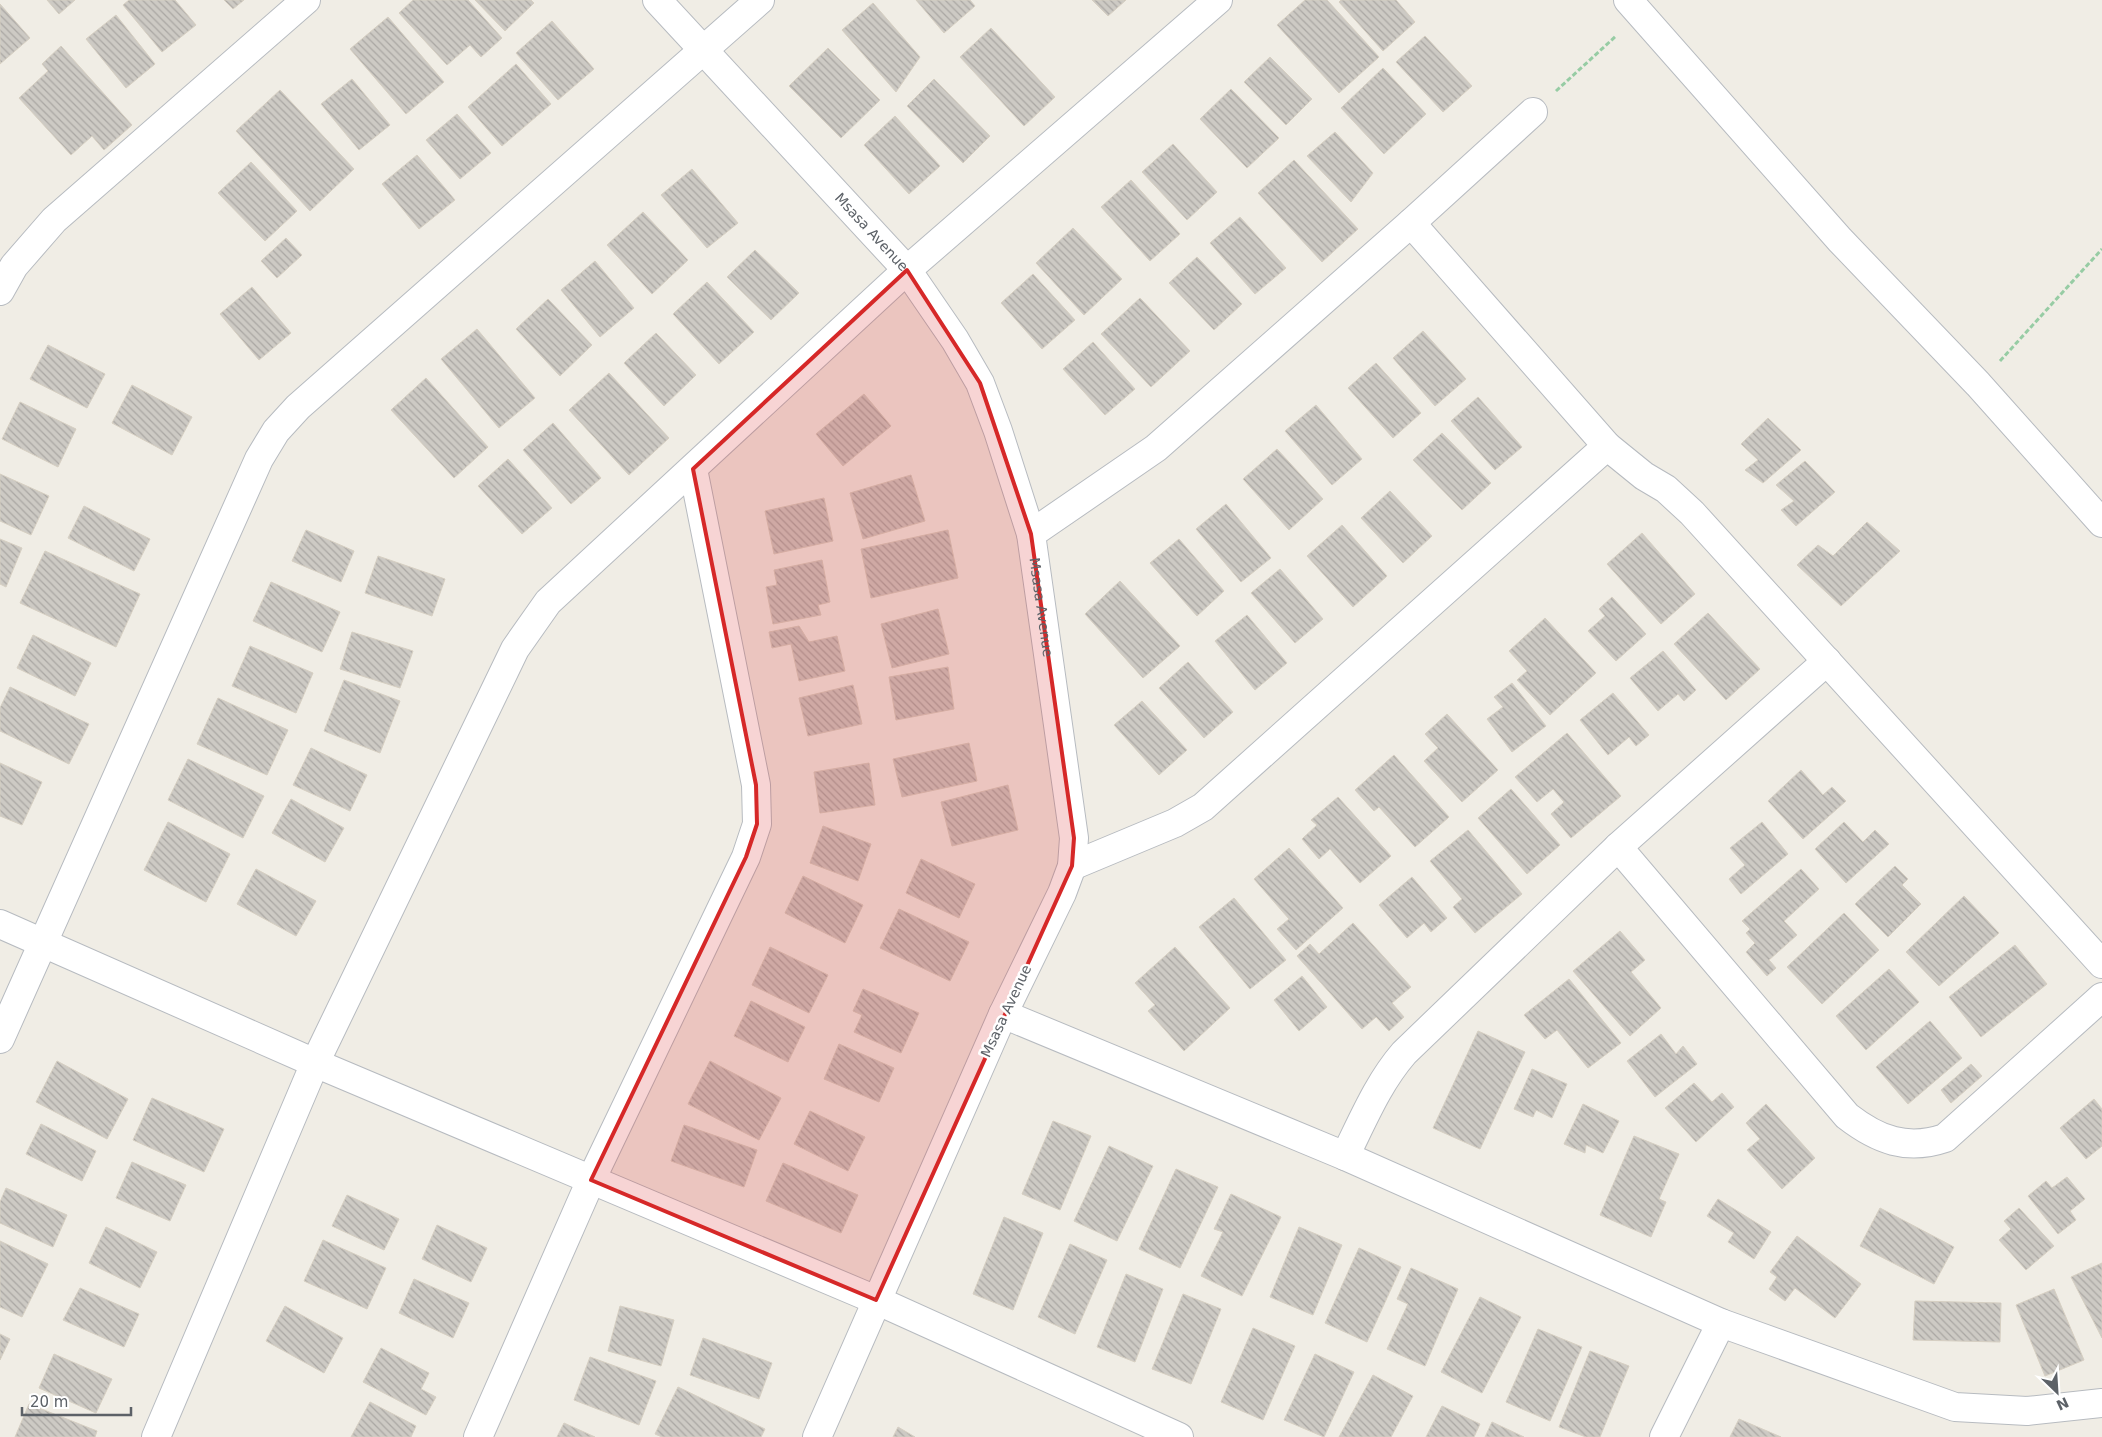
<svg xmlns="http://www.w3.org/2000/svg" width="2102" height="1437" viewBox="0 0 2102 1437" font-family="'DejaVu Sans',sans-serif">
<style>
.building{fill:url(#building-back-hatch);stroke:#d6cfc2}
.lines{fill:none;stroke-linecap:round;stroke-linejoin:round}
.minor-casing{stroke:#b7bbc0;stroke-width:30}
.tertiary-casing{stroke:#b7bbc0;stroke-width:30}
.path{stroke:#97cca4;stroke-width:3;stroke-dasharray:5 2.5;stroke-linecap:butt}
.minor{stroke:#fff;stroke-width:28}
.tertiary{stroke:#fff;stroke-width:28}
.marked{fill:#d62828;fill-opacity:0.2;stroke:#d62828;stroke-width:4;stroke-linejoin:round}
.labels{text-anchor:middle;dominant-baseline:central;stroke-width:5;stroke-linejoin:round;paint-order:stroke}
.street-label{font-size:14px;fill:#5c6167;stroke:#fff}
</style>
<defs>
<pattern id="building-back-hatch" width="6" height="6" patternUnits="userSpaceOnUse" patternTransform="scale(1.25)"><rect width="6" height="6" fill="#cdcac4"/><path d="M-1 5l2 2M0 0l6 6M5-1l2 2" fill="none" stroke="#aaa7a3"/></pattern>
</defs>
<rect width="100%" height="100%" fill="#f0ede5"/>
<path class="building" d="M47,0h28l-16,14z
M129,0h46l21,25 -34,27 -39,-47z
M224,0h20l-11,9z
M413,0h55l34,38 -21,19 -11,-12 -23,20 -48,-52z
M475,0h56l3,3 -29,28z
M916,0h54l5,6 -31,27z
M1092,0h34l-18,16z
M1305,0h22l52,57 -40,36 -62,-68z
M1341,0h55l19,22 -32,29 -44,-49z
M873,3l47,54 -24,35 -54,-62z
M0,4l30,34 -30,26z
M116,15l39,49 -29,24 -40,-49z
M388,17l56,65 -38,32 -56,-65z
M552,21l42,48 -36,31 -42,-47z
M991,28l64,69 -31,29 -64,-69z
M1425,36l47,50 -29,26 -47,-50z
M61,46l71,79 -28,25 -12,-14 -21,19 -52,-57 29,-27 -6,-7z
M828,48l52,52 -39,38 -52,-52z
M1270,57l42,42 -26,26 -42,-43z
M516,64l35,40 -49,42 -34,-39z
M1383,68l43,46 -42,40 -43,-46z
M352,79l38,46 -31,25 -38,-46z
M934,79l56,57 -27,27 -56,-57z
M1231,89l48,49 -32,30 -47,-49z
M280,90l74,79 -44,42 -74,-80z
M457,114l34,39 -31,26 -34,-39z
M895,116l45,50 -31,28 -45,-49z
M1335,132l38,41 -22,29 -44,-46z
M1173,144l44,48 -30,28 -45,-48z
M417,155l38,45 -36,29 -37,-45z
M1294,160l64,69 -36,33 -64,-69z
M251,162l46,49 -32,30 -47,-48z
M692,169l46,54 -31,25 -46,-53z
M1131,180l49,54 -30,27 -49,-54z
M643,212l45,48 -36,34 -45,-49z
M1240,217l46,51 -31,26 -45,-51z
M1073,228l49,51 -38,36 -48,-52z
M286,238l16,17 -25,23 -16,-17z
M755,250l44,43 -28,27 -44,-43z
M1197,257l45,47 -28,26 -45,-47z
M595,261l39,47 -34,29 -39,-47z
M1033,274l42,46 -33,29 -41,-46z
M707,282l47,50 -35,32 -46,-50z
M252,287l39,46 -32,27 -39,-46z
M1140,298l50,53 -39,36 -50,-53z
M548,299l44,46 -32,31 -44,-47z
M477,329l58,69 -36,30 -58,-69z
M1423,331l43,48 -31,27 -42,-48z
M656,333l40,42 -32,31 -40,-43z
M1093,342l42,47 -30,26 -42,-46z
M48,345l57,29 -18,34 -57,-29z
M1376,363l45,50 -28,25 -45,-50z
M609,373l60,65 -40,37 -60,-65z
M426,378l62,69 -34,31 -63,-68z
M132,385l60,32 -20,38 -60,-32z
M864,394l27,32 -48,40 -27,-32z
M1478,397l44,50 -27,23 -44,-49z
M20,402l56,27 -18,38 -56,-28z
M1316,405l46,54 -30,26 -47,-54z
M1768,418l33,32 -38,33 -18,-13 13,-10 -17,-16z
M553,423l48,55 -30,26 -48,-54z
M1442,433l49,50 -29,27 -49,-50z
M1277,449l46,50 -34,31 -46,-51z
M508,459l44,49 -30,26 -44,-48z
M1805,461l30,31 -39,34 -15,-16 13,-9 -18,-16z
M0,474l49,22 -18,39 -31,-14z
M911,475l14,46 -62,18 -13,-46z
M1390,491l42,45 -29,27 -42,-45z
M824,498l9,43 -59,13 -9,-43z
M1226,504l45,54 -30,24 -45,-53z
M84,506l66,33 -16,32 -66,-33z
M1867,522l33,29 -59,55 -44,-41 21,-20 15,11z
M1342,525l45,51 -34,31 -46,-51z
M306,530l48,21 -13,31 -49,-21z
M948,530l10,48 -87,20 -10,-49z
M1642,533l53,61 -34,30 -54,-60z
M0,539l22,9 -16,39 -6,-3z
M1179,539l45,52 -27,25 -47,-53z
M45,551l95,43 -24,53 -96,-44z
M378,556l67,23 -13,37 -67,-23z
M822,560l8,42 -12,3 3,10 -48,9 -7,-37 11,-2 -3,-15z
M1280,569l43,50 -28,24 -44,-50z
M1120,581l60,65 -37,32 -58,-64z
M271,582l69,30 -18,40 -69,-31z
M1612,597l34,37 -30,27 -28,-30 17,-15 -6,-7z
M938,609l11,45 -57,14 -11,-44z
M1708,613l52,56 -34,31 -52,-56z
M1247,615l40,48 -32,27 -40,-49z
M1545,618l51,55 -46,42 -33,-35 10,-9 -18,-20z
M799,626l10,16 28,-6 8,35 -46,10 -8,-37 -19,4 -3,-16z
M352,632l61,19 -13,37 -60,-19z
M33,635l58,28 -16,33 -58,-28z
M250,646l63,27 -17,40 -64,-27z
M1663,651l33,39 -12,11 -6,-7 -20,17 -28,-33z
M1188,662l45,50 -29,26 -45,-50z
M948,667l6,42 -58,11 -7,-43z
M344,680l56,21 -20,52 -56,-22z
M1512,683l34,43 -34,26 -25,-33 16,-12 -9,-10z
M853,685l9,39 -54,12 -9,-38z
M10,687l79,37 -20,40 -69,-33v-23z
M1613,693l36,42 -13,11 -7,-9 -21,18 -28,-35z
M218,698l70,32 -21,45 -70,-31z
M1142,701l45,49 -28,25 -45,-50z
M1447,714l51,56 -36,32 -38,-41 14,-13 -13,-14z
M1567,733l54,63 -50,42 -20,-24 13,-12 -11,-13 -16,13 -22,-25z
M969,743l8,38 -75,16 -9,-38z
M311,748l56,27 -17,36 -57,-26z
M1394,755l55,62 -34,30 -36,-40 -5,4 -19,-21z
M188,759l76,37 -21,42 -75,-38z
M0,763l42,19 -20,43 -22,-9z
M869,763l6,42 -55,8 -6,-41z
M1801,770l22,25 9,-8 14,14 -43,38 -35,-38z
M1008,785l10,45 -66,16 -11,-44z
M1511,789l49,56 -33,29 -49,-56z
M1338,797l53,59 -31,27 -30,-34 -11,10 -17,-20 15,-14 -6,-5z
M291,799l53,29 -19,34 -53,-29z
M168,822l62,32 -24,48 -62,-32z
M1762,822l26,32 -47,40 -12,-15 16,-14 -15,-17z
M1844,822l19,20 12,-12 14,14 -43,39 -31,-34z
M823,826l48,18 -13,37 -48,-18z
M1468,830l54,64 -47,39 -22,-26 9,-8 -32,-38z
M1289,848l54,60 -47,42 -19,-21 12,-10 -35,-40z
M921,859l54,25 -16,34 -53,-25z
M1895,866l13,13 -6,6 19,19 -33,33 -33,-33z
M256,869l60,32 -20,35 -59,-32z
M1801,869l18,20 -35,32 13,14 -28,25 7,8 -9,8 -21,-24 9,-9 -9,-10 4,-4 -8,-8z
M803,876l60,29 -18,38 -60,-30z
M1412,877l35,41 -16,14 -7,-9 -17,15 -28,-33z
M1964,896l35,37 -60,53 -33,-34z
M1234,898l52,62 -36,29 -51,-62z
M899,909l70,33 -19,39 -70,-33z
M1844,913l35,37 -57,54 -35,-37z
M1353,923l58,64 -19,16 12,14 -15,14 -13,-14 -14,12 -65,-73 13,-12 9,10z
M1620,931l25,29 -14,12 30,36 -31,28 -57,-65z
M2015,945l32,39 -66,53 -32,-40z
M770,947l58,28 -19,38 -57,-28z
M1175,947l55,61 -46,43 -36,-40 7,-6 -20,-22z
M1889,969l30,33 -53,48 -30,-34z
M1302,976l25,31 -28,24 -25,-31z
M1569,979l52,64 -33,25 -31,-38 -12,9 -21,-24z
M863,989l56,24 -18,40 -47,-21 8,-17 -9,-4z
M751,1001l54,26 -17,35 -54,-26z
M1930,1021l32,37 -54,46 -32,-37z
M1478,1031l47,21 -45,97 -47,-21z
M1661,1034l15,20 7,-8 14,18 -42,33 -28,-36z
M839,1044l55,24 -15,34 -55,-23z
M57,1061l71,38 -21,40 -71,-37z
M710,1061l71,37 -22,42 -71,-36z
M1971,1064l11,12 -31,27 -10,-13z
M1532,1069l35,15 -15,34 -16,-8 -3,7 -19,-8z
M1694,1083l18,19 10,-9 12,14 -38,35 -31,-34z
M152,1098l72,31 -20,43 -71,-32z
M2094,1099l8,10v37l-16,13 -26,-31z
M1583,1104l36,17 -16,32 -17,-8 -1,8 -21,-9z
M1766,1104l49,54 -33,31 -35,-39 13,-11 -14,-16z
M810,1111l55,26 -17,34 -54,-27z
M1053,1121l38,15 -31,74 -38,-16z
M41,1124l55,27 -14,30 -56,-27z
M684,1125l73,25 -13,37 -73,-26z
M1634,1136l45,18 -20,45 7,3 -15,35 -51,-22z
M1109,1146l44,20 -36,75 -43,-20z
M132,1162l54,23 -16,36 -54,-23z
M783,1163l75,32 -17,38 -75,-32z
M1176,1169l42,18 -38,81 -41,-19z
M2067,1177l18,22 -15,12 6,9 -18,14 -30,-38 18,-15 6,7z
M6,1188l61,27 -14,32 -53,-24v-21z
M1231,1194l50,23 -39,79 -41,-20 22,-44 -9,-3z
M347,1195l52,24 -15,31 -52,-24z
M1718,1199l53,33 -17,27 -26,-17 6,-9 -27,-17z
M1880,1208l74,39 -20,37 -74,-38z
M2019,1208l35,38 -28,24 -27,-30 12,-11 -7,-8z
M1004,1217l39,16 -30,77 -40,-16z
M437,1225l50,23 -16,34 -49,-23z
M106,1227l51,25 -17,36 -51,-25z
M1299,1227l43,18 -29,70 -43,-18z
M1797,1236l64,48 -26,34 -40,-30 -10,13 -16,-12 8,-12 -7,-5z
M323,1240l63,28 -19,41 -63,-28z
M0,1241l48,23 -26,53 -22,-10z
M1070,1244l37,16 -32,74 -37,-17z
M1359,1248l42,19 -34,75 -42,-19z
M2102,1263v75l-31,-61z
M1411,1268l47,21 -33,77 -38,-17 21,-45 -11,-5z
M1126,1274l37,15 -28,73 -38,-15z
M414,1279l55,24 -16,35 -54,-25z
M80,1288l59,26 -15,33 -61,-27z
M2054,1289l30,71 -39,16 -29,-71z
M1183,1294l38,15 -30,75 -39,-15z
M1480,1297l41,20 -39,76 -41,-21z
M1915,1301l86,2 -1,39 -87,-2z
M285,1306l58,32 -19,35 -58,-32z
M620,1306l54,14 -13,46 -53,-15z
M1253,1328l42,18 -32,74 -42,-18z
M1538,1329l44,18 -32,74 -44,-19z
M0,1334l10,5 -10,21z
M703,1338l69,25 -13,36 -69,-24z
M381,1348l48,25 -8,16 15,8 -10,18 -63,-33z
M1590,1351l39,15 -29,71h-14l-27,-10z
M54,1354l58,25 -16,34 -57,-25z
M1315,1354l39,18 -30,65 -40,-17z
M590,1357l66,24 -17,44 -65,-25z
M1373,1375l40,21 -22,41h-52z
M678,1387l87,42 -4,8h-99l-7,-3z
M370,1402l46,24 -5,11h-60z
M29,1404l68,27 -2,6h-80z
M1442,1406l38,18 -6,13h-48z
M1739,1419l42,18h-51z
M1492,1422l32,15h-39z
M564,1423l31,14h-38z
M898,1427l17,10h-22z"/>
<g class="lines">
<g class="minor-casing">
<g id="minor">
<path id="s1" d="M657,0l250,270 48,70 25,43 18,48 33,103 43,304 -2,28 -10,27 -59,121 -186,423"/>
<path d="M1411,223l196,223"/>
<path d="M0,291l14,-25 40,-46 252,-220"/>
<path d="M1031,534l125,-86 255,-225 122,-111"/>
<path d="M1618,847l229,269c31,24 60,35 98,22l157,-141"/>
<path d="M1072,866l103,-43 28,-16 404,-361 37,30 22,13 26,24 410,451"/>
<path d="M0,924l315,139 561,237 303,137"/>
<path d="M1003,1014l342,142 376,167 234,84 72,4 75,-8"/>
<path d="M0,1039l259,-580 17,-28 22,-24 462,-407"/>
<path d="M1345,1156c18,-36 33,-73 59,-103l214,-206 209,-186"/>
<path d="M156,1437l159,-374 200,-414 33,-47 359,-332 311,-270"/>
<path d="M478,1437l113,-257 155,-323 11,-33 -1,-39 -63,-316"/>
<path d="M1664,1437l57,-114"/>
</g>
</g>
<g class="tertiary-casing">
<path id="tertiary" d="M1628,0l212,240 138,144 124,139"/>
</g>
<path class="path" d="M1556,91l60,-55
M2000,361l102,-112"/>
<use href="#minor" class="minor"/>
<use href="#tertiary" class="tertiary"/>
</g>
<path class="marked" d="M907,270l73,113 51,151 43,304 -2,28 -196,434 -285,-120 155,-323 11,-33 -1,-39 -63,-316z"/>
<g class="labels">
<g class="street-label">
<text stroke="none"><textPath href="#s1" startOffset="316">Msasa Avenue</textPath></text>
<text stroke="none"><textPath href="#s1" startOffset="736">Msasa Avenue</textPath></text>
<text transform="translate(1006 1011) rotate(-65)">Msasa Avenue</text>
</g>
</g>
<g transform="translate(2057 1392) rotate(155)" stroke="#ffffff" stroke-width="4" paint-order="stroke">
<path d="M0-4L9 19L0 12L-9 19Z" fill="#5c6167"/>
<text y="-8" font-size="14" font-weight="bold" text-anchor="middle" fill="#5c6167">N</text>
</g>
<path d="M22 1407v8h109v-8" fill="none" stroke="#5c6167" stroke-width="2.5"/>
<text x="30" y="1407" font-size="15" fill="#5c6167" stroke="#ffffff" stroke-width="4" paint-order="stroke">20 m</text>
</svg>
